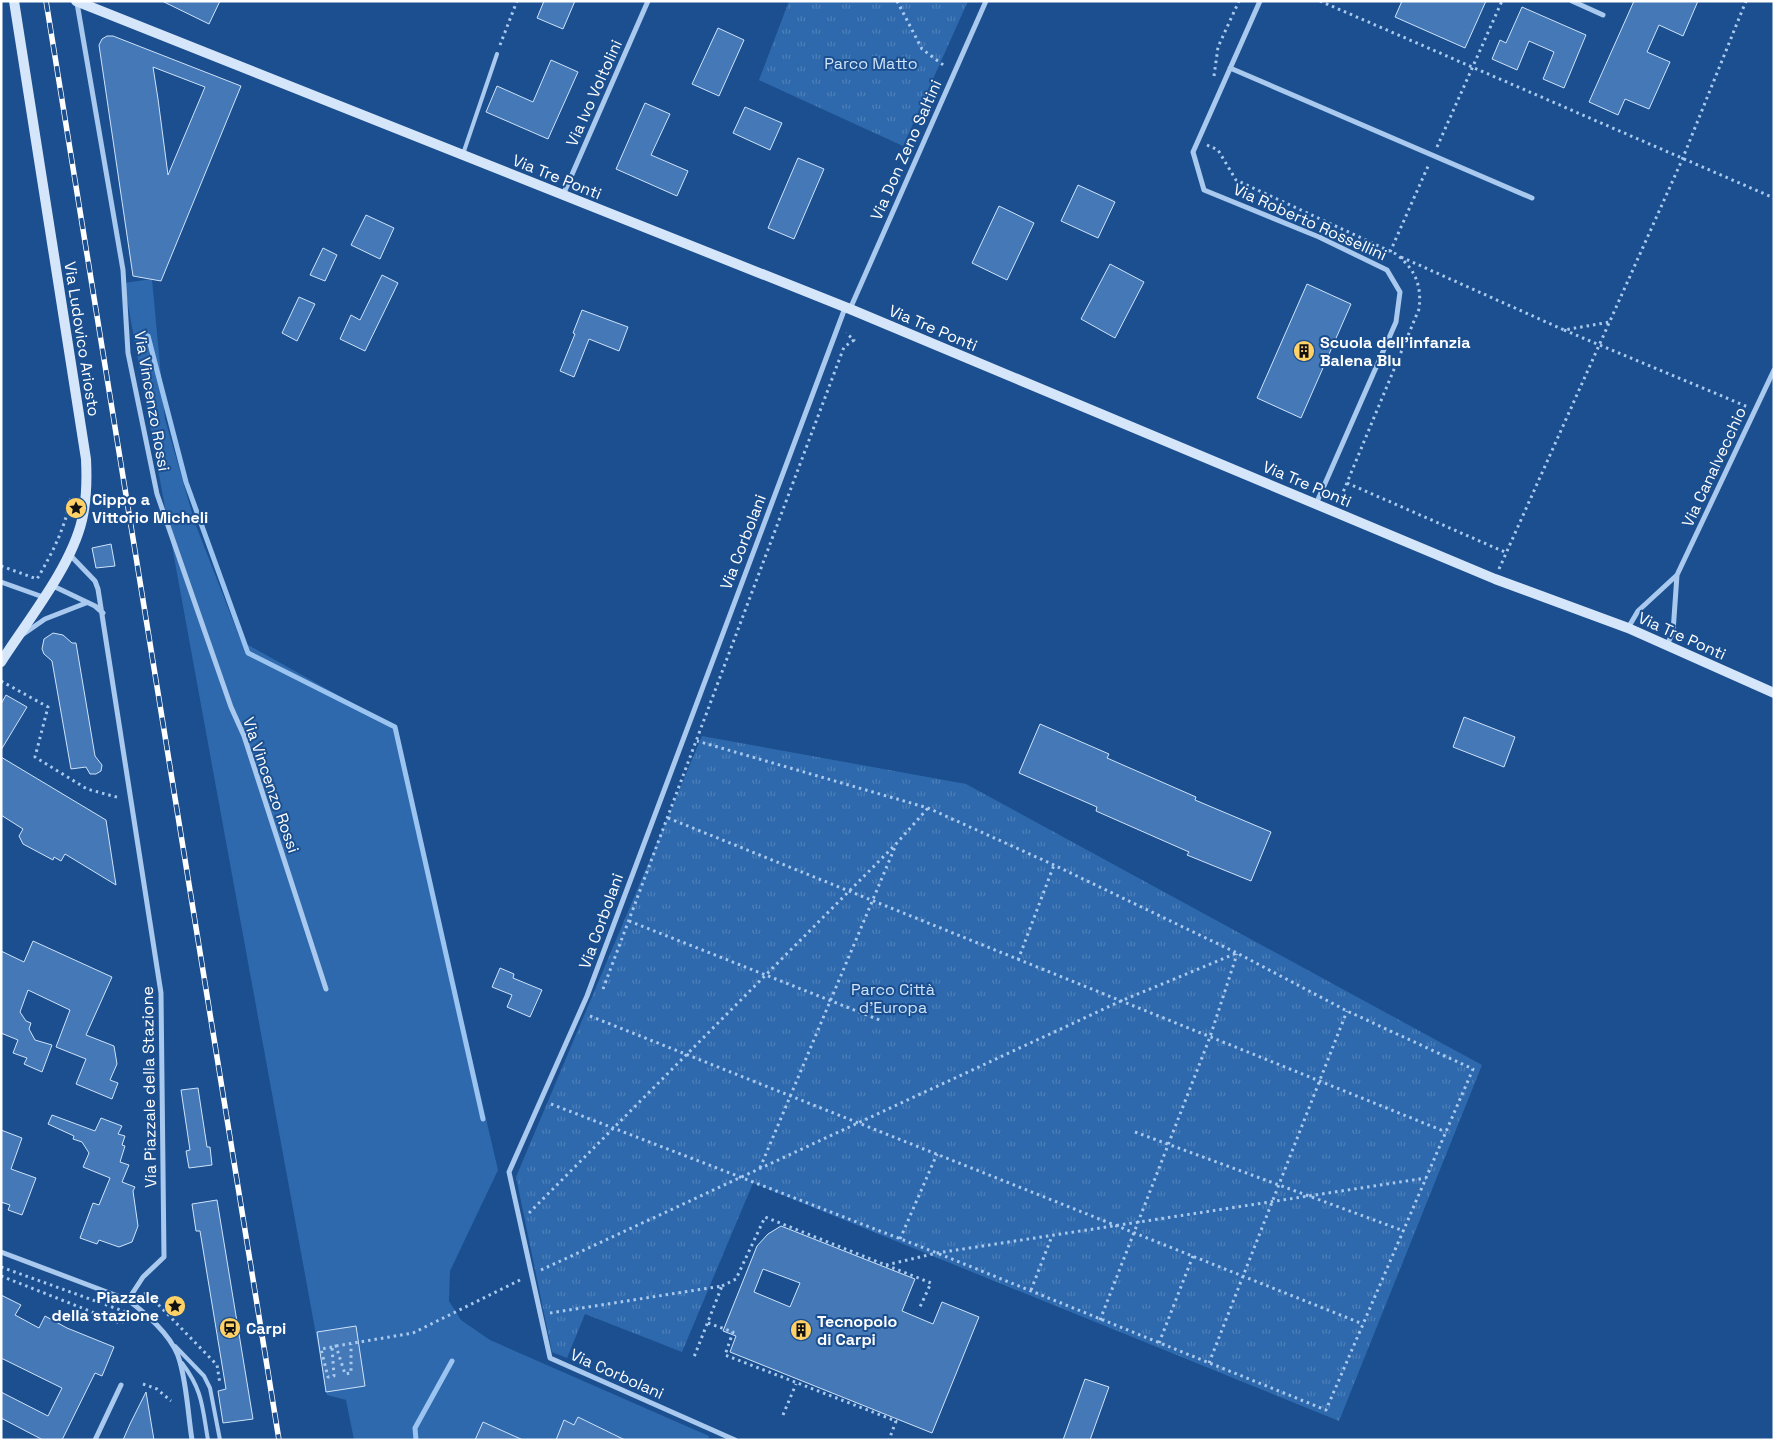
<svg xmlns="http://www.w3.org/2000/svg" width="1775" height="1441" viewBox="0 0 1775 1441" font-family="'Space Grotesk',sans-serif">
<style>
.green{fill:#2e69ad}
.park{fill:url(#park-tufts)}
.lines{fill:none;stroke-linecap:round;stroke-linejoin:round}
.stream{stroke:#9cc4f0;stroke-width:5}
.building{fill:#4478b7;stroke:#cfe3fa;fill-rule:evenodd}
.path{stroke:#a9c9ee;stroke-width:3;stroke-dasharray:2.5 4;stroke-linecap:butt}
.lane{stroke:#a9c9ee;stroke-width:4}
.street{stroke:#a9c9ee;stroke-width:5}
.secondary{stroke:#d6e6fa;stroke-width:10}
.rail-casing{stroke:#fff;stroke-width:5.5}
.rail{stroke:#1b4f8f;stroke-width:4;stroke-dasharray:11;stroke-linecap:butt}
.labels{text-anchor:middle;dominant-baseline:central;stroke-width:4;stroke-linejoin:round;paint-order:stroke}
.park-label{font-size:16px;fill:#cfe3fa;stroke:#1b4f8f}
.street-label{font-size:16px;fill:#fff;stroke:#1b4f8f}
.poi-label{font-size:16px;font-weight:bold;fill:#fff;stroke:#1b4f8f;text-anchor:start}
</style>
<defs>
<pattern id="park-tufts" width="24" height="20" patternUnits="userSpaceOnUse" patternTransform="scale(1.25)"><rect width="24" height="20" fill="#2e69ad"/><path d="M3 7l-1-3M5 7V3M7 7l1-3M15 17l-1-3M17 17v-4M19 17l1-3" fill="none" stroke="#4d80b9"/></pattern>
</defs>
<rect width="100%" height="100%" fill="#1b4f8f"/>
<path class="green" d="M152,279l13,140 30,104 46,118 154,86 103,443 -48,101 -1,30 12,19 29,20 219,96 -1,4h-354l-8,-40 -19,-5 -203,-1112z"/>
<path class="park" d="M789,1h179l-65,145 -144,-66z
M702,736l264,48 516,281 -143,356 -586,-238 -71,169 -97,-38 -18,44 -15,-6 -36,-175z"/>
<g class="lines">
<path class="stream" d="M148,336l38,146 62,171 147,74 88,392
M416,1440l-1,-12 37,-67"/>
</g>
<path class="building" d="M162,1h58l-11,23z
M544,1h31l-12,28 -26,-11z
M1402,1h84l-21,47 -70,-31z
M1634,1h64l-15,35 -24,-11 -12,27 23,10 -21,47 -24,-10 -7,16 -29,-13z
M1522,7l64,28 -22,53 -21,-9 11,-27 -25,-11 -12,29 -25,-11 8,-19 6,3z
M718,28l26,12 -25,56 -27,-12z
M107,36h6l128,50 -80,195 -28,-5 -34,-231 3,-6zM153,67l52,20 -37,88 -10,-76z
M551,60l27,12 -30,67 -62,-27 11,-26 36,16z
M645,103l25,11 -19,41 37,16 -11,25 -61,-27z
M745,107l37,16 -12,27 -37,-17z
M798,158l26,11 -30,70 -26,-11z
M1078,185l37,17 -17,36 -37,-17z
M999,206l35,17 -27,57 -35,-17z
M366,215l28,13 -14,31 -29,-14z
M323,248l14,7 -12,26 -15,-6z
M1110,264l34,18 -29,56 -34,-19z
M382,275l16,8 -33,68 -25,-12 11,-24 9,5z
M1307,284l44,20 -50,114 -44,-20z
M299,297l16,7 -18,37 -15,-8z
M582,310l46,17 -9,24 -30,-12 -15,38 -14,-6 15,-37 -2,-1z
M111,544l4,22 -19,2 -4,-20z
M53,633l10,2 9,8h4l19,113 7,9 -1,6 -5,3h-6l-4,-7 -15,2 -19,-108 -8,-7 -2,-5 2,-10z
M6,695l21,12 -26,43v-46z
M1464,717l51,20 -11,30 -51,-20z
M1040,724l69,30 -2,4 89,39 -1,3 76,32 -20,49 -64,-26 2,-3 -93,-41 1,-4 -78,-34z
M1,757l105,63 10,65 -51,-31 -4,7 -7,-4 -1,3 -30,-16 -4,-8 4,-7 -22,-14z
M33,941l79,36 -26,58 28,11 3,18 -7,16 8,3 -6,16 -36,-15 10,-25 -30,-12 14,-37 -42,-20 -8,22 6,9 5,2 -2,6 6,11 17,5 -10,27 -18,-8 3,-6 -14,-5 5,-13 -17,-7v-82l23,11z
M500,968l14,6 -1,4 29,12 -12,27 -23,-10 5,-12 -20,-8z
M198,1088l9,59h3l2,18 -23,3 -3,-17 4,-1 -9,-60z
M52,1115l43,16 6,-13 21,8 -4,8 7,2 -3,9 3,1 -5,16 9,3 -7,17 13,5 -2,4 5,35 -6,16 -13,5 -20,-7 -2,4 -17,-6 13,-35 6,2 11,-27 -27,-11 6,-14 -7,-11 -9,-3 1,-3 -26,-12z
M1,1130l21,8 -11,31 25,9 -14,37 -14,-5 2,-5 -9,-3z
M217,1200l36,219 -30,4 -5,-32 8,-2 -26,-158h-4l-4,-27z
M781,1226l134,53 -13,32 31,13 9,-22 37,15 -47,116 -202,-81 6,-16 -13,-5 34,-85 11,-12zM763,1269l37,14 -10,24 -36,-15z
M1,1295l20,10 -6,10 24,13 6,-12 22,12 47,19 -12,29 -7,-3 -33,67h-19l-42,-22v-26l47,24 14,-28 -61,-30z
M356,1326l9,60 -39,6 -9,-60z
M1085,1379l24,8 -19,53h-27z
M146,1392l8,48h-31l7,-16z
M578,1417l47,23h-69l8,-20 10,5z
M483,1422l40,18h-48z"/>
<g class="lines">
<path class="path" d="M897,1l25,48 24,18
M1320,1l454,197
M500,45l17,-44
M1214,76l4,-29 21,-46
M1207,145l11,5 18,30 160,74c19,15 26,31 23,55l-80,193
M1437,147l65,-146
M1390,252l39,-88
M1401,257l163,73 46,-8
M1564,330l184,77
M1347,483l160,70
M1,566l36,13c16,-27 28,-51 34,-82
M1499,569l183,-409 64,-159
M1,681l47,26 -13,50 52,32 33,9
M668,818l778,314
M629,921l253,100
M1018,960l36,-95
M603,989l241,-642 10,-7 -8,-7
M590,1016l773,308
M551,1104l386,149 389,157 147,-341 -126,-58 -110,-58 -183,-88 -126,-57 -231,-67
M1135,1132l269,99
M760,1168l135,-321
M529,1213l367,-369 32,-36
M900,1239l37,-85
M886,1265l51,-12 489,-75
M1,1267l125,45
M541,1270l580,-269 116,-48
M1,1276l119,47 13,-6
M722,1286l14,-7 29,-62 166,66 -11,24
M1031,1290l21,-54
M144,1294l3,-1 70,72 3,19
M550,1313l172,-27 -28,71
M1100,1320l110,-283 27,-83
M708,1323l25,9 -8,23 171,66 -7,19
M1159,1343l34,-87
M336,1346l77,-13 109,-54
M332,1347l-11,2 7,28 6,-1 -2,-29 4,-1 9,28 6,-1v-29
M1209,1363l138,-352
M143,1384l14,5 14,12
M783,1415l13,-31"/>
<path class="lane" d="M463,154l34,-100
M175,1346l29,30 6,12 10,52
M182,1363c21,28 20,43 26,77"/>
<path class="street" d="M1260,1l-67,151 11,38 115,47 68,33 13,22 -4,30 -80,182
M1572,1l31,14
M77,3l46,267 5,83 29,141 74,213 13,29 82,253
M1230,68l302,130
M563,195l85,-194
M850,309l136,-308
M70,555l25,26 3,8 63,404 3,264 -21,20 -15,23
M1,582l42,15
M51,585l44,21 8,7
M1628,628l10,-17 39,-36 97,-205
M22,635l23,-16 41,-16
M1667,645l6,-13 4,-57
M1,1252l127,48c20,15 46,37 52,62 7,25 8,52 12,78
M95,1440l26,-55
M735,1440l-185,-82 -41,-186 78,-176 258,-688"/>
<path class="secondary" d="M76,1l774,308 645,270 133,49 146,65
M1,662c27,-42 70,-95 81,-142 5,-21 5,-41 4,-61l-72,-458"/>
<g class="rail-casing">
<path id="rail" d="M46,1l233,1439"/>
</g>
<use href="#rail" class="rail"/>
</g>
<defs>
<g id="building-disc" transform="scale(1.125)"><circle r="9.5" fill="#ffd166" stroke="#1b4f8f"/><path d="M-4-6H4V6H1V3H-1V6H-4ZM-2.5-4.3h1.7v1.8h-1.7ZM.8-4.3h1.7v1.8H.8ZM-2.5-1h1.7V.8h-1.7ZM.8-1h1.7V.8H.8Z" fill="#111"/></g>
<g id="sight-disc" transform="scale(1.125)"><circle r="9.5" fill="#ffd166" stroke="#1b4f8f"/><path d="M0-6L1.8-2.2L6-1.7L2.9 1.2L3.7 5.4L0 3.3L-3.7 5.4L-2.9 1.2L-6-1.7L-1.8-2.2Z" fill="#111"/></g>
<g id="station-disc" transform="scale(1.125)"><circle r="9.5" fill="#ffd166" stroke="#1b4f8f"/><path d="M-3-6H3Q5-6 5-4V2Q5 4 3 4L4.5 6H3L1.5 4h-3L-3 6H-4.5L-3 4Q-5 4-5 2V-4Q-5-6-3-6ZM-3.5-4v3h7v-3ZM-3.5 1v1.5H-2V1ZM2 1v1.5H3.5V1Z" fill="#111"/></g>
</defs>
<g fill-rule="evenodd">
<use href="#building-disc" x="1304" y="351"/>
<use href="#sight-disc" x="76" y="508"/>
<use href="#sight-disc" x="175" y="1306"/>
<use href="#station-disc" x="230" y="1328"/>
<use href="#building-disc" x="801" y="1330"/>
</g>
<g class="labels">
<g class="park-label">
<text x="871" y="63">Parco Matto</text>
<text x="893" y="989">Parco Città<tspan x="893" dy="18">d'Europa</tspan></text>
</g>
<g class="street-label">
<text transform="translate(594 93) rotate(-66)">Via Ivo Voltolini</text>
<text transform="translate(906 150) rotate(-66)">Via Don Zeno Saltini</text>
<text transform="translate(557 177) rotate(22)">Via Tre Ponti</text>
<text transform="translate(1310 222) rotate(24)">Via Roberto Rossellini</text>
<text transform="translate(933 328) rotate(23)">Via Tre Ponti</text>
<text transform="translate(82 339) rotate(81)">Via Ludovico Ariosto</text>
<text transform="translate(152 401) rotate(80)">Via Vincenzo Rossi</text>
<text transform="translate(1714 467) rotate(-65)">Via Canalvecchio</text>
<text transform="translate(1307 484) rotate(23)">Via Tre Ponti</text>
<text transform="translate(743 542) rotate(-69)">Via Corbolani</text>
<text transform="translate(1682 636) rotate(24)">Via Tre Ponti</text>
<text transform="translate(271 785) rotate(71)">Via Vincenzo Rossi</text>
<text transform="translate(601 921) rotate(-70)">Via Corbolani</text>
<text transform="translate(149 1087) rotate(-91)">Via Piazzale della Stazione</text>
<text transform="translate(617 1374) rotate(24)">Via Corbolani</text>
</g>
<g class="poi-label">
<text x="1320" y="342">Scuola dell’infanzia<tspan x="1320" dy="18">Balena Blu</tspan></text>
<text x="92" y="499">Cippo a<tspan x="92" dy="18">Vittorio Micheli</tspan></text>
<text x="159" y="1297" text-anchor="end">Piazzale<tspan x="159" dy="18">della stazione</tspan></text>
<text x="817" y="1321">Tecnopolo<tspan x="817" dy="18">di Carpi</tspan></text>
<text x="246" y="1328">Carpi</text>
</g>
</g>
<rect width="1775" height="1441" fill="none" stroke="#ffffff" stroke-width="5"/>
</svg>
